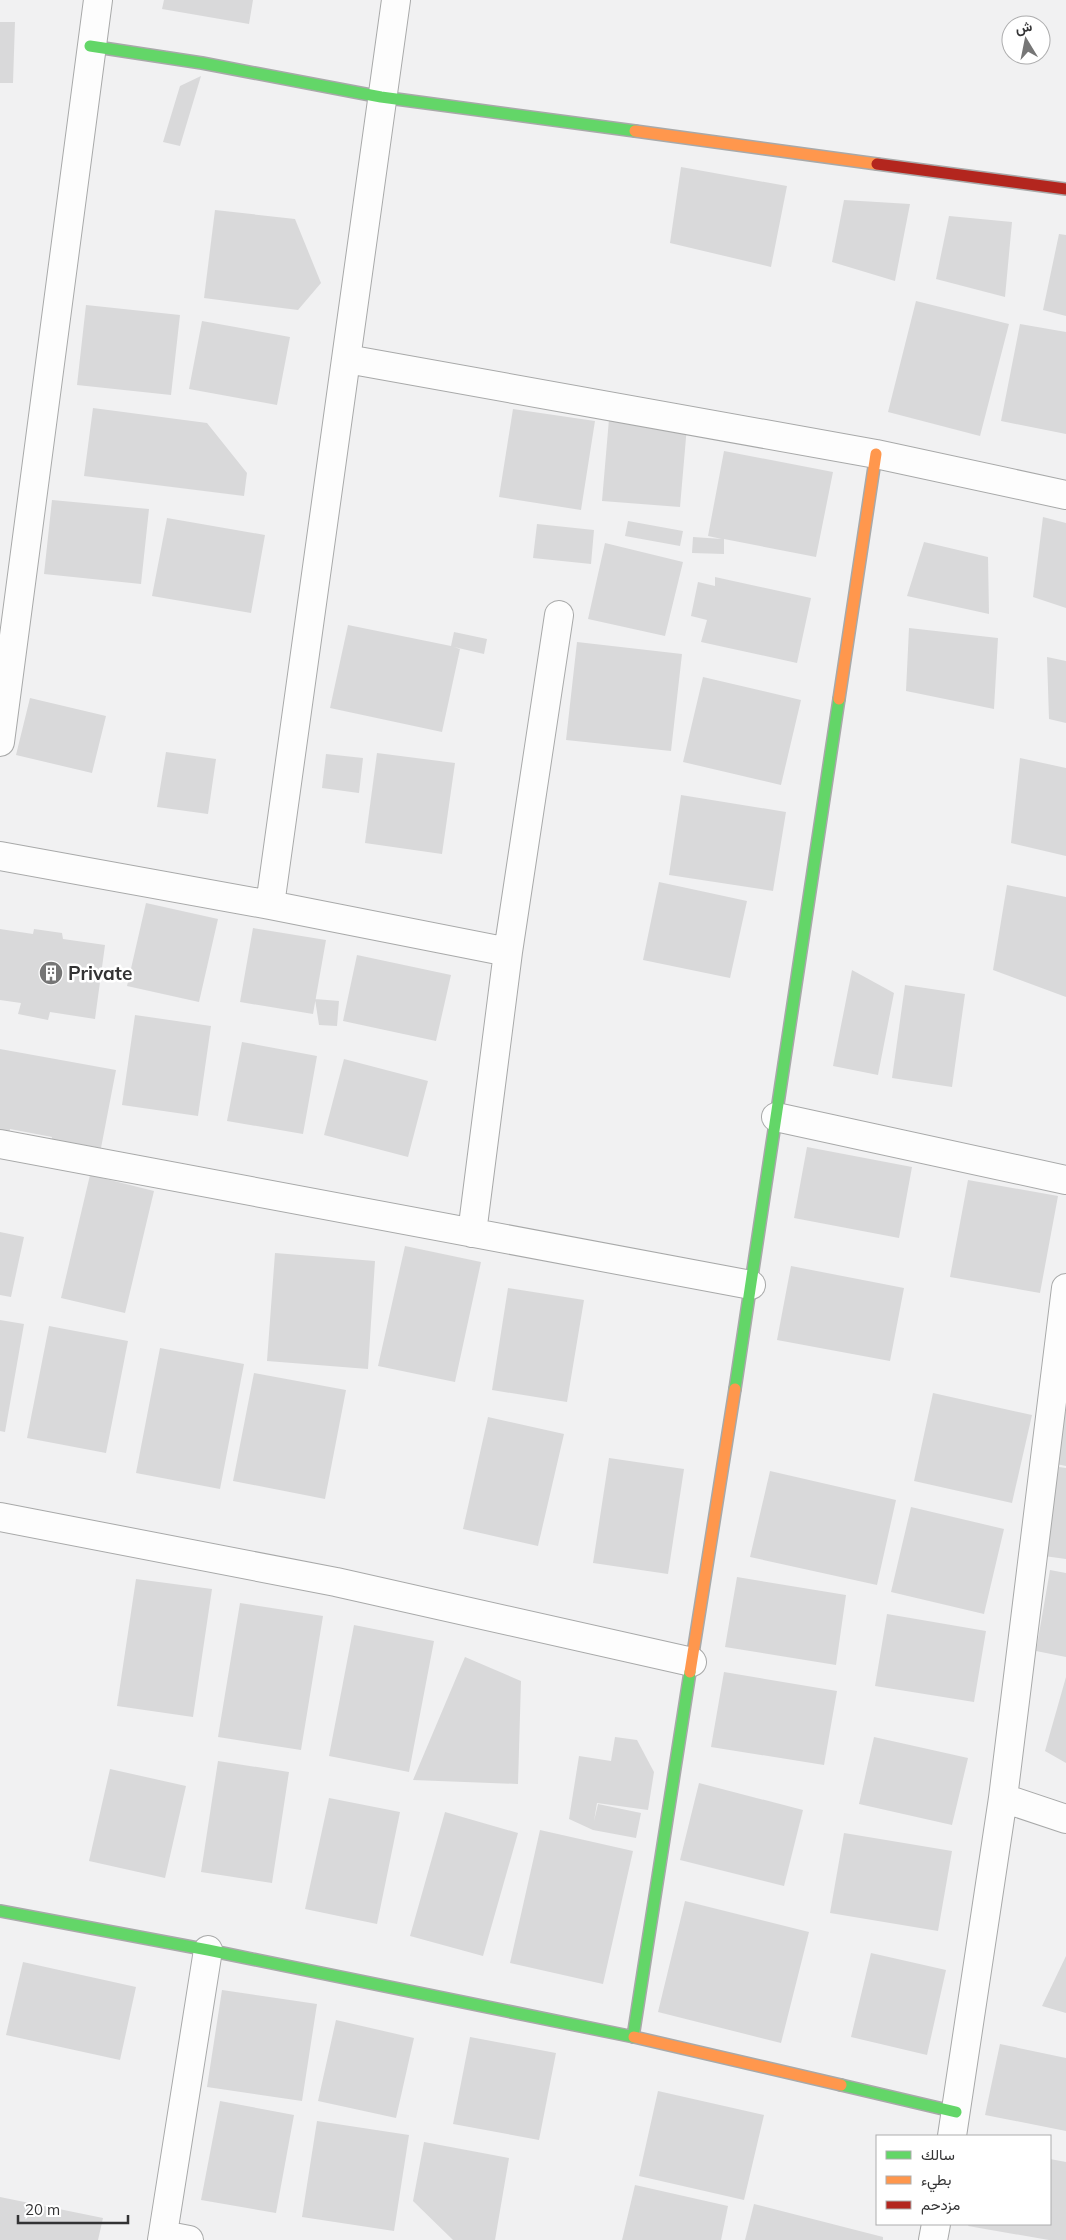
<svg xmlns="http://www.w3.org/2000/svg" width="1066" height="2240" viewBox="0 0 1066 2240" font-family="Mulish,Vazirmatn,sans-serif">
<style>
.building{fill:#d9d9da}
.lines{fill:none;stroke-linecap:round;stroke-linejoin:round}
.street-casing{stroke:#a8a9a9;stroke-width:30}
.fast-casing{stroke:#a8a9a9;stroke-width:14}
.slow-casing{stroke:#a8a9a9;stroke-width:14}
.jam-casing{stroke:#a8a9a9;stroke-width:14}
.street{stroke:#fdfdfd;stroke-width:28}
.fast{stroke:#63d668;stroke-width:11}
.slow{stroke:#ff974d;stroke-width:11}
.jam{stroke:#b3261e;stroke-width:11}
.labels{text-anchor:middle;dominant-baseline:central;stroke-width:5;stroke-linejoin:round;paint-order:stroke}
.poi-label{font-size:19px;font-weight:bold;fill:#333334;stroke:#fff;text-anchor:start}
</style>
<rect width="100%" height="100%" fill="#f1f1f2"/>
<path class="building" d="M164,0h89l-4,24 -87,-15z
M0,22h15l-2,61h-13z
M201,76l-21,70 -17,-4 17,-56z
M681,167l106,19 -16,81 -101,-24z
M844,200l66,4 -15,77 -63,-19z
M215,210l80,9 26,64 -23,27 -94,-12z
M949,216l63,6 -7,75 -69,-18z
M1059,234l7,1v81l-23,-6z
M916,301l93,23 -29,112 -92,-24z
M86,305l94,10 -9,80 -94,-10z
M202,321l88,16 -13,68 -88,-16z
M1020,324l46,8v102l-65,-13z
M93,408l114,15 40,50 -3,23 -160,-20z
M513,409l82,12 -14,89 -82,-13z
M609,419l78,7 -7,81 -78,-6z
M724,451l109,21 -17,85 -92,-18v15l-32,-1 1,-16 29,2 -14,-3z
M52,500l97,9 -8,75 -97,-10z
M1043,517l23,6v85l-33,-11z
M167,518l98,17 -14,78 -99,-17z
M628,521l55,10 -3,15 -55,-10z
M537,524l57,6 -3,34 -58,-6z
M924,542l64,15 1,57 -82,-18z
M605,543l78,19 -18,74 -77,-17z
M715,577l96,21 -14,65 -96,-21 6,-22 -16,-4 7,-34 17,4z
M348,625l103,21 3,-14 33,7 -3,15 -30,-7 6,2 -18,83 -112,-24z
M909,628l89,10 -4,71 -88,-18z
M577,642l105,12 -11,97 -105,-11z
M1047,657l19,4v62l-17,-4z
M703,677l98,23 -20,85 -98,-23z
M30,698l76,18 -14,57 -76,-18z
M166,752l50,7 -8,55 -51,-7z
M377,753l78,10 -13,91 -77,-11z
M326,754l37,4 -4,35 -37,-5z
M1020,758l46,10v88l-55,-13z
M681,795l105,17 -13,79 -104,-16z
M659,882l88,19 -17,77 -87,-18z
M1007,885l59,12v100l-73,-27z
M146,903l72,16 -19,83 -72,-16z
M253,928l73,12 -13,74 -73,-12z
M0,929l33,5 1,-5 28,4 1,6 42,6 -10,74 -45,-7 -2,8 -30,-6 3,-11 -21,-3z
M357,955l94,20 -15,66 -93,-20z
M852,970l42,23 -16,82 -45,-9z
M905,985l60,9 -13,93 -60,-9z
M315,999l24,2 -2,25 -18,-1z
M135,1015l76,11 -13,90 -76,-11z
M242,1042l75,14 -14,78 -76,-13z
M0,1049l116,21 -15,78 -28,-5 -3,5 -19,-5 1,-6 -42,-8 -1,8 -9,-2z
M344,1059l84,22 -20,76 -84,-22z
M807,1147l105,20 -13,71 -105,-20z
M90,1175l64,16 -29,122 -64,-15z
M968,1180l90,16 -18,97 -90,-16z
M0,1232l24,5 -13,60 -11,-2z
M405,1246l76,16 -26,120 -77,-16z
M275,1253l100,8 -7,108 -101,-8z
M791,1266l113,22 -14,73 -113,-21z
M508,1288l76,12 -17,102 -75,-12z
M0,1320l24,4 -19,108 -5,-1z
M49,1326l79,15 -22,112 -79,-15z
M160,1348l84,16 -24,125 -84,-16z
M254,1373l92,17 -21,109 -92,-18z
M933,1393l99,22 -20,88 -98,-22z
M1065,1412h1v54l-10,-2z
M488,1417l76,17 -26,112 -75,-17z
M609,1458l75,11 -16,105 -75,-11z
M1059,1467l7,1v91l-22,-3z
M770,1471l126,29 -19,85 -127,-28z
M911,1507l93,22 -20,85 -93,-22z
M1050,1570l16,3v84l-30,-6z
M737,1577l109,18 -10,70 -111,-18z
M136,1579l76,10 -19,128 -76,-11z
M240,1603l83,13 -22,134 -83,-13z
M887,1614l99,17 -12,71 -99,-16z
M354,1625l80,16 -25,131 -80,-16z
M465,1657l56,24 -3,103 -105,-4z
M724,1672l113,19 -13,74 -113,-18z
M1066,1677v86l-21,-12z
M615,1737l22,3 17,32 -6,38 -51,-7 -3,18 4,-17 43,9 -5,25 -43,-8 -24,-11 10,-63 32,5z
M874,1737l94,21 -16,67 -93,-21z
M218,1761l71,11 -17,111 -71,-11z
M110,1769l76,17 -21,92 -76,-17z
M699,1783l104,27 -19,76 -104,-26z
M329,1798l71,14 -23,112 -72,-15z
M445,1812l73,21 -35,123 -73,-20z
M540,1830l93,21 -30,133 -93,-21z
M844,1833l108,18 -14,80 -108,-18z
M685,1901l124,31 -28,111 -123,-31z
M871,1953l75,17 -19,85 -76,-18z
M1066,1956v57l-24,-7z
M23,1962l113,25 -16,73 -114,-25z
M222,1990l95,14 -15,97 -95,-14z
M336,2020l78,18 -18,80 -78,-17z
M470,2037l86,16 -17,87 -86,-16z
M1000,2044l66,14v73l-81,-16z
M658,2091l106,24 -20,85 -105,-24z
M220,2101l74,14 -18,98 -75,-13z
M317,2121l92,14 -15,96 -92,-14z
M424,2142l85,16 -14,82h-42l-40,-39z
M1050,2159l16,3v78h-17l-81,-14 1,-2h81z
M635,2185l93,21 -7,34h-99z
M0,2197l103,21 -5,22h-98z
M754,2204l129,33v3h-138z"/>
<g class="lines">
<g class="street-casing">
<path id="street" d="M347,359l529,95 190,41
M0,742l98,-742
M0,856l270,49 238,47
M270,905l126,-905
M776,1117l290,63
M0,1144l751,141
M472,1233l36,-281 51,-337
M0,1517l336,65 356,80
M1003,1798l63,21
M952,2136l51,-338 63,-510
M163,2235l26,5
M162,2240l46,-290
M933,2240l3,-16"/>
</g>
<g class="fast-casing">
<path id="fast" d="M90,46l112,17 179,34 254,34
M735,1389l104,-690
M0,1911l208,39 426,87
M633,2037l57,-365
M841,2085l115,27"/>
</g>
<g class="slow-casing">
<path id="slow" d="M635,131l242,33
M839,699l37,-245
M690,1672l45,-283
M634,2037l207,48"/>
</g>
<g class="jam-casing">
<path id="jam" d="M877,164l189,25"/>
</g>
<use href="#street" class="street"/>
<use href="#fast" class="fast"/>
<use href="#slow" class="slow"/>
<use href="#jam" class="jam"/>
</g>
<defs>
<g id="building-disc" transform="scale(1.25)"><circle r="9.5" fill="#767676" stroke="#fff"/><path d="M-4-6H4V6H1V3H-1V6H-4ZM-2.5-4.3h1.7v1.8h-1.7ZM.8-4.3h1.7v1.8H.8ZM-2.5-1h1.7V.8h-1.7ZM.8-1h1.7V.8H.8Z" fill="#fff"/></g>
</defs>
<g fill-rule="evenodd">
<use href="#building-disc" x="51" y="973"/>
</g>
<g class="labels">
<g class="poi-label">
<text x="68" y="973">Private</text>
</g>
</g>
<rect x="876" y="2135" width="175" height="90" fill="#ffffff" stroke="#adadae"/>
<rect x="886" y="2151" width="25" height="8" fill="#63d668" stroke="#adadae"/>
<text x="921" y="2160" font-size="15" fill="#333334">سالك</text>
<rect x="886" y="2176" width="25" height="8" fill="#ff974d" stroke="#adadae"/>
<text x="921" y="2185" font-size="15" fill="#333334">بطيء</text>
<rect x="886" y="2201" width="25" height="8" fill="#b3261e" stroke="#adadae"/>
<text x="921" y="2210" font-size="15" fill="#333334">مزدحم</text>
<g transform="translate(1026 40) rotate(350)"><circle r="24" fill="#ffffff" stroke="#adadae"/>
<path d="M0-4L9 19L0 12L-9 19Z" fill="#767676"/>
<text y="-8" font-size="14" font-weight="bold" text-anchor="middle" fill="#333334">ش</text>
</g>
<path d="M18 2215v8h110v-8" fill="none" stroke="#333334" stroke-width="2.5"/>
<text x="25" y="2215" font-size="15" fill="#333334" stroke="#ffffff" stroke-width="4" paint-order="stroke">20 m</text>
</svg>
